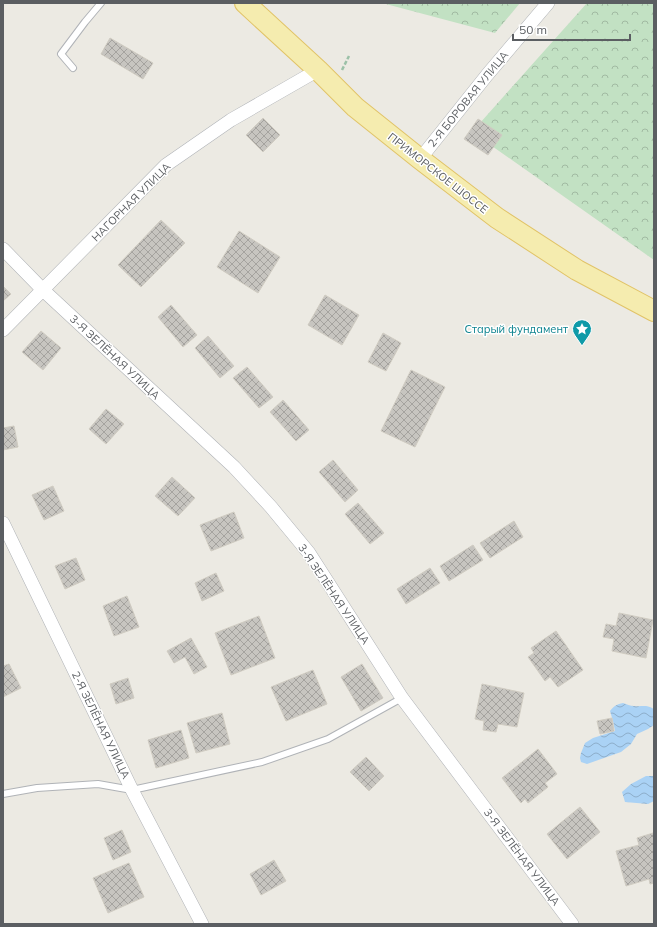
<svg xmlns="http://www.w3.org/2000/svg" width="657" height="927" viewBox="0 0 657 927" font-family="Mulish,sans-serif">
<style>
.forest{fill:url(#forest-crowns)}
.water{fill:url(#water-waves)}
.building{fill:url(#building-cross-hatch);stroke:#d0ccc2}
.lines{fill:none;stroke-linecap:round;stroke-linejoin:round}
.service-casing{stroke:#b0b3b7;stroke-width:8}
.minor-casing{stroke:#b0b3b7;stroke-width:14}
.primary-casing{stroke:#e1c367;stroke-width:22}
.path{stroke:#9cc1a8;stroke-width:2.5;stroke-dasharray:4 2;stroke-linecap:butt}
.service{stroke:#fff;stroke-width:6}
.minor{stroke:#fff;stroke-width:13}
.primary{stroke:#f5ecaf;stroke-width:20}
.labels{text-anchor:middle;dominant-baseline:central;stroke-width:3;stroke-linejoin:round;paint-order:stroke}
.street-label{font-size:11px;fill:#5b5e62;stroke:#fff}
.culture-label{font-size:11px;fill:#0d838f;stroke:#fff;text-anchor:end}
</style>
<defs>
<pattern id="forest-crowns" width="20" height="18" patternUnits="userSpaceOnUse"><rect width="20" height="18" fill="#c2e1c3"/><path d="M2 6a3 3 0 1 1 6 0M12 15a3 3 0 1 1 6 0" fill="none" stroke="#a1baa2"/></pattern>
<pattern id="water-waves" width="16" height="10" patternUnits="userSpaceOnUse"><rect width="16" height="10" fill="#aad2f5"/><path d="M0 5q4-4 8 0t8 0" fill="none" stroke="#8daeca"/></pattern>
<pattern id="building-cross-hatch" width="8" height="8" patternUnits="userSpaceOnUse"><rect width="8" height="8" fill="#c7c5c0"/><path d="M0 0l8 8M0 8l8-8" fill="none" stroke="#a5a39f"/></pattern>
</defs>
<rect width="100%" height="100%" fill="#eceae3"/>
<path class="forest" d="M382,3h138l-25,30z
M587,3h67v257l-182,-128z"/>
<path class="water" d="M623,703c4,1 7,3 11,3 9,1 11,-2 20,3v16l-6,4 -11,5 -6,10 -10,8 -34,12 -6,-2 -1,-4 1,-5 4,-10 8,-5 22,-7 -2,-10 -3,-10c4,-5 7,-7 13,-8z
M646,776h8v25l-6,3 -23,-2 -3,-10 9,-8z"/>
<path class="building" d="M110,38l43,25 -10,16 -42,-25z
M263,118l17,17 -17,17 -17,-17z
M478,119l24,16 -14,20 -24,-16z
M161,220l24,23 -44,44 -23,-22z
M239,231l41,26 -22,36 -41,-26z
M3,286l8,8 -8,7z
M325,295l34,20 -17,30 -34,-20z
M171,305l26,30 -14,12 -25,-30z
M41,331l20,17 -18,22 -21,-18z
M383,333l18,10 -15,28 -18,-9z
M208,336l26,30 -14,12 -25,-30z
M247,367l26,30 -14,11 -26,-30z
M411,370l34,17 -30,60 -34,-16z
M283,400l26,30 -13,11 -26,-29z
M106,409l18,15 -18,20 -17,-15z
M14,426l4,21 -15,3v-22z
M333,460l25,30 -13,12 -26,-30z
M172,477l23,21 -17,18 -23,-20z
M53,486l11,25 -20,9 -12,-25z
M358,503l26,30 -14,11 -25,-30z
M234,512l10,26 -33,13 -11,-26z
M514,521l9,16 -33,21 -10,-15z
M473,545l10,15 -34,21 -9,-15z
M76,558l9,22 -20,9 -10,-23z
M430,568l10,15 -34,21 -9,-15z
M216,573l8,18 -22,10 -7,-18z
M127,596l12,31 -25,9 -11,-30z
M619,613l34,7 -7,38 -34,-7 2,-12 -11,-2 3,-13 10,2z
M259,616l16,42 -44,17 -16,-42z
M556,631l27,39 -25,17 -8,-10 -5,4 -17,-24 6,-4 -3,-5z
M191,638l16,29 -13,7 -9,-17 -11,6 -7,-12z
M9,664l12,24 -18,9v-31z
M362,664l21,34 -22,13 -20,-34z
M313,670l14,34 -41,17 -15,-34z
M128,678l6,20 -18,6 -6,-20z
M482,684l42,9 -7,34 -19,-3 -2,8 -13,-2 1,-9 -9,-2z
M222,713l8,31 -34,9 -9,-30z
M612,718l2,13 -14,3 -3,-13z
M181,730l8,28 -33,10 -8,-28z
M538,749l19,25 -12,9 3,4 -20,16 -3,-4 -4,4 -19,-25z
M366,757l18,19 -15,15 -19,-19z
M580,807l20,25 -33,27 -20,-25z
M122,830l9,22 -18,8 -9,-22z
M653,833l1,5v45l-4,1 -1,-5 -23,7 -10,-35 23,-6 -2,-7z
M274,860l12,21 -25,14 -11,-21z
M129,863l15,34 -36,16 -15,-35z"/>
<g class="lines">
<g class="service-casing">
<path id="service" d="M73,68l-12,-14 24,-32 16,-19
M3,794l34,-6 61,-4 34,6 130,-28 66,-23 74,-41"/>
</g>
<g class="minor-casing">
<path id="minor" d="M420,159l67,-84 61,-72
M3,249l40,41 191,177 37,40 38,46 93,145 170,226
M3,330l163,-165 65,-45 87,-50
M3,523l129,267 70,134"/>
</g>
<g class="primary-casing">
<path id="primary" d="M245,3l73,67 37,37 65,52 77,59 80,52 77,41"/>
</g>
<path class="path" d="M342,70l7,-14"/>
<use href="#service" class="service"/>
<use href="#minor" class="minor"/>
<use href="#primary" class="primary"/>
</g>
<defs>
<g id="sight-pin" transform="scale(1)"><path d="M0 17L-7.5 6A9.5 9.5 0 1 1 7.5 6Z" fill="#0f9aa8" stroke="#fff"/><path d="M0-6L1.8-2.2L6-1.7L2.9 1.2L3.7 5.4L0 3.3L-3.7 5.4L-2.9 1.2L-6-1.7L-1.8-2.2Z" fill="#fff"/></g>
</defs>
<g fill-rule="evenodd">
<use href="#sight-pin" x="582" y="329"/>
</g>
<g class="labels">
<g class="street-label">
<text transform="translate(468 99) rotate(-51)">2-Я БОРОВАЯ УЛИЦА</text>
<text transform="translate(438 173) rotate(38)">ПРИМОРСКОЕ ШОССЕ</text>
<text transform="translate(131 202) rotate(-45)">НАГОРНАЯ УЛИЦА</text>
<text transform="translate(115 357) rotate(43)">3-Я ЗЕЛЁНАЯ УЛИЦА</text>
<text transform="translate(334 594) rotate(56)">3-Я ЗЕЛЁНАЯ УЛИЦА</text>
<text transform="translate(101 725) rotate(64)">2-Я ЗЕЛЁНАЯ УЛИЦА</text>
<text transform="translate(522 857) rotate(53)">3-Я ЗЕЛЁНАЯ УЛИЦА</text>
</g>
<g class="culture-label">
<text x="568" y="329">Старый фундамент</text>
</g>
</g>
<rect width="657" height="927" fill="none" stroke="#5b5e62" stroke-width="8"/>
<path d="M513 34v6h117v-6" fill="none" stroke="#5b5e62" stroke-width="2"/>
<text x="519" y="34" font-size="12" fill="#5b5e62" stroke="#ffffff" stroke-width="3" paint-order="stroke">50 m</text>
</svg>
